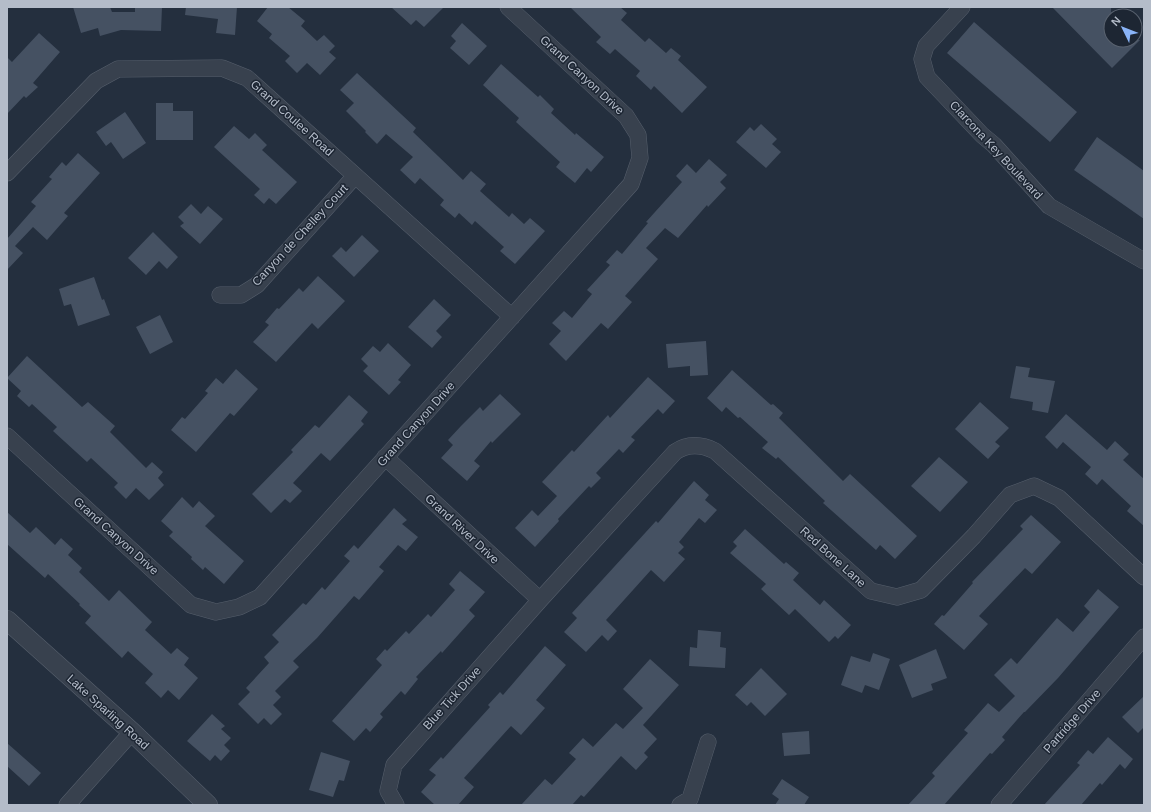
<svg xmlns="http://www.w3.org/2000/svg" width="1151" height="812" viewBox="0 0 1151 812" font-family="Arial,sans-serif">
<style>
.building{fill:#455162}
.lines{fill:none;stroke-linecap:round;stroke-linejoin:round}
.minor-casing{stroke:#565f6c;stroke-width:17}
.tertiary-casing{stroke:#565f6c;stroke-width:20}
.minor{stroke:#38414e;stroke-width:16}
.tertiary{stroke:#38414e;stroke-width:19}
.labels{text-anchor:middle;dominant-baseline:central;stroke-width:3;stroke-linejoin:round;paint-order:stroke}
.street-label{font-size:12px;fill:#b4bcc9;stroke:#1d2633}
</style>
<rect width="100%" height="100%" fill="#242f3e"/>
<path class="building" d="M73,7h37l2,5h23v-5h27l-1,24 -40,-1 -21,6 -2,-8 -17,5z
M186,7h51l-2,28 -19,-2 2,-14 -33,-4z
M268,7h20l17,14 -4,5 16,15 7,-6 11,11 -6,6 7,6 -16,17 -13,-12 -10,10 -12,-12 5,-5 -21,-18 3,-4 -15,-13z
M391,7h53l-20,20 -8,-7 -5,5z
M570,7h50l7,6 -6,7 24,22 4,-4 17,15 5,-5 10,8 -3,4 29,27 -25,26 -28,-27 -3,4 -15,-14 4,-5 -25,-22 -5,5 -14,-12 5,-5z
M1052,7h59v33h29l-28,28z
M974,22l103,90 -27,30 -103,-89z
M462,23l25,23 -18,19 -19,-17 6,-7 -5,-5z
M39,33l21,19 -27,31 5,4 -12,11 -2,-2 -17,18v-57l5,5z
M501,64l37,33 2,-2 14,14 -3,4 24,22 1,-2 28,24 -13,15 -4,-4 -12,15 -19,-16 4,-5 -44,-40 3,-4 -36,-33z
M357,73l59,55 -3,4 50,48 8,-9 15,13 -6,7 29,26 3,-4 12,11 6,-6 15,13 -30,33 -15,-13 4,-4 -29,-26 -3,4 -13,-12 -4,5 -15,-13 4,-5 -24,-22 -5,6 -15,-14 13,-13 -27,-23 -9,10 -12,-12 1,-1 -20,-20 8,-8 -14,-13z
M156,103h17v8h20v29h-37z
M125,112l21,31 -23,16 -12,-17 -5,4 -10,-14z
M761,124l16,15 -5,5 9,8 -15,16 -30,-26 14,-15 4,4z
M234,126l15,13 6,-6 12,12 -5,5 35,32 -21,22 -7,-6 -5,6 -10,-9 6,-6 -46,-42z
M1097,137l47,34v48l-70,-49z
M78,153l22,20 -36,40 4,3 -21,24 -14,-13 -18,19 8,7 -16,17v-31l29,-33 -5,-4 21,-23 -3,-2 13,-15 4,4z
M709,159l18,16 -7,7 6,6 -18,19 -1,-2 -29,33 -13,-10 -19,20 12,11 -33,37 7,6 -24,27 -7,-6 -35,38 -17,-17 12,-13 -9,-8 12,-12 8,7 20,-24 -5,-4 23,-25 -4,-3 11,-12 5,4 26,-31 -2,-1 36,-40 -6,-6 11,-12 9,9z
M191,204l10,10 7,-8 15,13 -23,25 -20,-18 4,-3 -6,-6z
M153,232l25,25 -11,12 -8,-8 -13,14 -18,-17z
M362,235l17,16 -25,26 -22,-21 9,-9 5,5z
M318,276l27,25 -27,28 -6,-6 -36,39 -23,-20 16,-17 -4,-3 12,-14 2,1 20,-21 4,4z
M94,277l8,23 2,-1 6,16 -32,11 -7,-22 -7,2 -5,-17z
M434,299l17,16 -15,16 6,6 -10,11 -24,-21z
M160,315l13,27 -23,12 -14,-27z
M706,341l2,34 -18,1v-10l-22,2 -2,-24z
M388,343l23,22 -13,15 3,2 -12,13 -26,-24 5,-5 -7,-7 12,-13 7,6z
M27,356l55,51 6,-5 27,24 -5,6 36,36 6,-6 11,10 -5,6 6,7 -15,15 -13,-12 -10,11 -12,-12 4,-4 -27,-25 -4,4 -34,-31 4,-4 -25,-23 -3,3 -12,-11 4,-5 -14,-13z
M1016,366l14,2 -2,9 27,4 -7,32 -16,-3 1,-8 -23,-4z
M236,369l22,20 -24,27 -4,-3 -34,39 -25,-22 11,-13 3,2 23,-26 -3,-2 11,-13 7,6z
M732,370l39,35 2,-1 10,9 -4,5 64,63 7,-7 67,62 -22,23 -15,-14 -4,5 -53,-47 2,-2 -47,-44 -2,2 -14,-11 6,-6 -28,-25 -2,1 -12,-11 -4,5 -15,-14z
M648,377l27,24 -12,13 -5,-5 -27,28 4,3 -12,13 -4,-4 -23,24 5,5 -10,10 -2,-2 -31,33 1,2 -24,26 -20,-19 17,-18 6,6 19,-20 -15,-14 30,-32 2,2 34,-37 2,3z
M500,394l21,20 -29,29 -1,-2 -17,20 6,5 -13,15 -26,-23 12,-13 -5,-5 13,-14 19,-19 3,4z
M349,395l19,17 -7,9 3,3 -34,37 -9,-8 -28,30 9,8 -12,12 -5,-4 -14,14 -19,-19 41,-42 -2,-2 24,-25 4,3z
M980,402l29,26 -14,14 5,4 -12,13 -33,-30z
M1066,414l41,36 8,-9 14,13 -6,6 21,19v47l-17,-15 4,-5 -29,-27 -5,6 -12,-11 6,-7 -28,-25 -6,7 -12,-12z
M939,457l29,25 -28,30 -29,-26z
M694,481l15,14 -4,5 12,10 -12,13 -6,-5 -20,24 5,5 -6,6 7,6 -21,23 -13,-12 -45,50 11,11 -9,10 -6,-6 -16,17 -22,-20 13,-14 -5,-5 84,-92 2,2z
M182,497l11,11 6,-7 16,15 -10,10 39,35 -20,23 -19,-17 -2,3 -12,-11 1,-2 -23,-21 4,-4 -12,-11z
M394,508l13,12 -5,4 16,13 -12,14 -8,-6 -19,22 5,4 -25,29 -5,-4 -37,42 -24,23 6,6 -24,24 6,6 -8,8 9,9 -11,11 -7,-7 -6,6 -20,-20 12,-12 -4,-4 23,-25 -5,-6 15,-15 -7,-7 31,-32 3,2 16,-18 3,3 25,-29 -6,-5 10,-11 4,4z
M7,512l23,21 6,-6 19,18 6,-7 12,11 -5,6 14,13 -3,4 30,29 10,-11 33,32 -7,8 26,24 6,-6 12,10 -5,7 14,13 -19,22 -11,-10 -7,8 -16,-15 8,-9 -25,-23 -6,7 -37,-35 6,-7 -12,-11 1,-1 -32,-30 -3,4 -38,-34z
M1031,515l30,27 -29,32 -7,-6 -46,48 9,8 -24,26 -30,-26 8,-9 2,1 29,-33 -1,-1 51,-53 -3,-3z
M745,529l39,35 2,-2 13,11 -6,7 27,25 4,-5 27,25 -13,14 -3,-3 -6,6 -34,-33 -6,6 -28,-26 5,-5 -36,-31 7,-7 -4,-4z
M460,571l25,21 -16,18 6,6 -33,37 -1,-2 -25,26 2,2 -13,16 -4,-4 -21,23 3,3 -13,15 -4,-4 -12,13 -22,-20 50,-56 -6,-6 9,-10 2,2 19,-20 3,3 19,-20 3,3 24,-27 -6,-6z
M1098,589l21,18 -61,71 -33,34h-1l-22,25 3,3 -13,14 -2,-1 -46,52h-36l27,-29 -3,-3 36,-40 -4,-3 24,-27 11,9 16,-16 -21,-21 17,-17 6,6 40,-46 16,14 17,-20 -6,-6z
M698,630l23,2 -1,15 6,1 -1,20 -36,-2 1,-19 7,1z
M545,646l21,19 -30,35 9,8 -24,27 -10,-9 -47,52 10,9 -16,18h-23l-14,-13 15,-17 -7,-5 12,-13 2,2 47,-52 -2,-2 12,-13 3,3z
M936,649l11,29 -16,6 2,6 -21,8 -13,-33z
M873,653l17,6 -11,31 -14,-5 -3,8 -21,-8 10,-29 19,6z
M650,659l29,26 -36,40 14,14 -13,14 4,4 -12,13 -15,-14 -37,41 -3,-2 -9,10h-51l24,-26 7,6 24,-26 -7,-6 14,-15 10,9 23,-24 7,6 20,-21 -20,-19z
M761,668l26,26 -22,22 -14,-14 -4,4 -12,-11z
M1144,696v31l-6,6 -16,-16z
M212,714l13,12 -4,3 10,9 -7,7 6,6 -9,10 -6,-6 -5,6 -23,-20z
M809,731l1,23 -26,2 -2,-23z
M1108,737l25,22 -8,10 -5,-5 -18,21 -2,-2 -19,22h-37l36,-40 -3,-2 11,-13 5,4z
M7,743l34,30 -12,13 -22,-20z
M321,752l29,9 -6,20 -5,-1 -6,17 -24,-7z
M782,779l27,18 -5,8h-29l4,-6 -7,-5z"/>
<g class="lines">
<g class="minor-casing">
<path id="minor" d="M962,7l-36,39 -4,13 5,18 55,58 12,10 55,61 95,55
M7,173l89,-92 22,-12 104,-1 25,10 265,239
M220,295h21l16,-10 98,-109
M7,436l184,169 25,7 23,-5 21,-10 371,-413 9,-26 -2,-23 -12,-19 -118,-109
M385,457l155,143
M67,805l65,-73
M396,805l-8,-14 6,-26 146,-165 135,-148c13,-9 26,-8 40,-1l156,140 26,6 24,-7 53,-54 36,-41 24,-9 25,12 85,79
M680,805l10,-6 18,-57
M999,805l145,-168"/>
</g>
<g class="tertiary-casing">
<path id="tertiary" d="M7,620l125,112 76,73"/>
</g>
<use href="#minor" class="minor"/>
<use href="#tertiary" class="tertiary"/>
</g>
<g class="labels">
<g class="street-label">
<text transform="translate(582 75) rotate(43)">Grand Canyon Drive</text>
<text transform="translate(292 118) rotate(42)">Grand Coulee Road</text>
<text transform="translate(996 150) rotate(47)">Clarcona Key Boulevard</text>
<text transform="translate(300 235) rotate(-47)">Canyon de Chelley Court</text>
<text transform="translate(416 424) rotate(-48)">Grand Canyon Drive</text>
<text transform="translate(462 529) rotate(43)">Grand River Drive</text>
<text transform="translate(116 536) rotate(42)">Grand Canyon Drive</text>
<text transform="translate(833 557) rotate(42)">Red Bone Lane</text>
<text transform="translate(452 698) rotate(-48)">Blue Tick Drive</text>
<text transform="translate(108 712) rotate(42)">Lake Sparling Road</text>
<text transform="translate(1072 721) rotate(-49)">Partridge Drive</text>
</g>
</g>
<rect width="1151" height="812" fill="none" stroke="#b4bcc9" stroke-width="16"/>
<g transform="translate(1123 28) rotate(313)"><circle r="19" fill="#1d2633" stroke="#59626f"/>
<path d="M0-3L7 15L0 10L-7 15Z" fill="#8ab4f8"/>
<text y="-6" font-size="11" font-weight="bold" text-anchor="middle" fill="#b4bcc9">N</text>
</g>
</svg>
